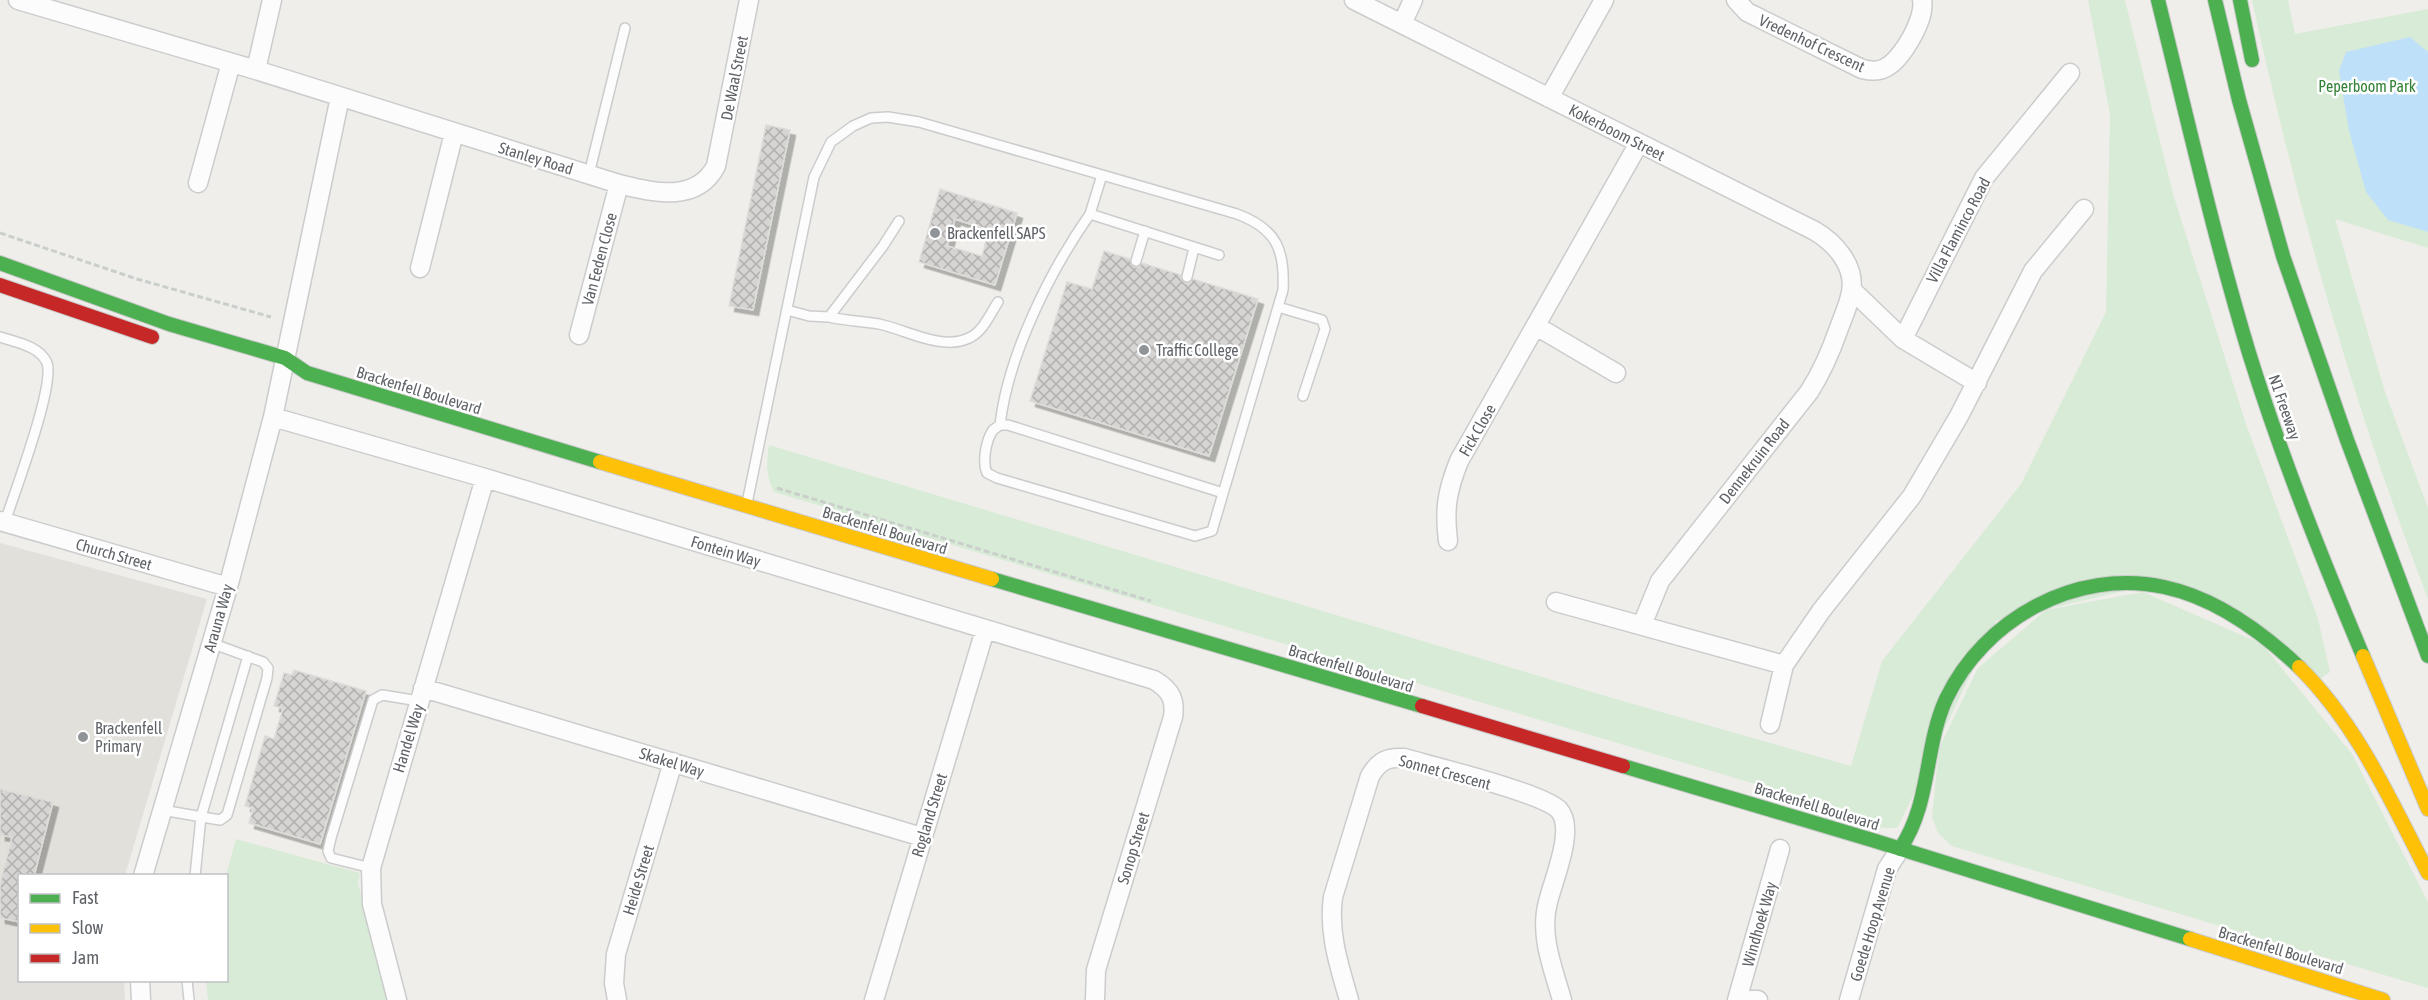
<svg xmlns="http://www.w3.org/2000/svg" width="2428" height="1000" viewBox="0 0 2428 1000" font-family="'Asap Condensed',sans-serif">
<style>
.education{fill:#e2e0da}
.green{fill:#d8ebd6}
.water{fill:#bfe0f9}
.building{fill:url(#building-cross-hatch);stroke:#deddd9;stroke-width:1.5;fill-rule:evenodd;filter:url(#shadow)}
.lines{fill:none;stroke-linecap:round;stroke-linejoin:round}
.lane-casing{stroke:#cbcccc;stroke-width:12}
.street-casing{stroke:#cbcccc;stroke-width:21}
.fast-casing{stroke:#cacacb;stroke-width:16}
.slow-casing{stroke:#cacacb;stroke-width:16}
.jam-casing{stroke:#cacacb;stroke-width:16}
.path{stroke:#cacfcc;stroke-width:3;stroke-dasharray:6 3;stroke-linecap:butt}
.lane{stroke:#fdfcfc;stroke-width:9}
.street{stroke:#fdfcfc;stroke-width:18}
.fast{stroke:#4caf50;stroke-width:14}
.slow{stroke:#ffc107;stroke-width:14}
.jam{stroke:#c62828;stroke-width:14}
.poi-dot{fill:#919496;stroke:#fff;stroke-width:2}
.labels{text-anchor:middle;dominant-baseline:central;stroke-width:5;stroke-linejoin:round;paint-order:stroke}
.street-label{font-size:16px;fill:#5f6368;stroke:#fff}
.park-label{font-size:16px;fill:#348238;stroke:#fff}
.poi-label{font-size:16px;fill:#5f6368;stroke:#fff;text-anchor:start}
</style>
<defs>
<pattern id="building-cross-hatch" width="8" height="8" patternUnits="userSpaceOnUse" patternTransform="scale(1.5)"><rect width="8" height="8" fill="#d6d5d3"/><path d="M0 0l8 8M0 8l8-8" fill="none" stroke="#b1b0af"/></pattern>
<filter id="shadow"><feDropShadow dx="5.5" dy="5.5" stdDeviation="0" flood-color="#0004"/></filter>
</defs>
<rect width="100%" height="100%" fill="#efeeea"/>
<path class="education" d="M0,543l207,56 -82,276 -105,1v104l104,1 1,19h-125z"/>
<path class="green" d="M2088,0h37l48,194 73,230 72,195 12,53 -11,7 -153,-98 -170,40 -98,206c-29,7 -108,-28 -136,-41l-988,-294c-8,-16 -8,-29 -5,-47l850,255 232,66 31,-105 139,-177 85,-172 4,-198z
M2252,0h36l7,34 133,-25v239l-93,-29 50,173 43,116v91c-75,-195 -132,-396 -176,-599z
M2143,592l119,52 90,110 76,148v86l-476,-142 -14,-13 -6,-16 7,-69 39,-80 68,-58z
M236,839l124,34 -2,10 29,117h-179l-2,-19 20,-1v-105z"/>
<path class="water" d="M2410,37l18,15v180l-40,-12 -22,-28 -17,-61 -10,-60 7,-19z"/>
<path class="building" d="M766,125l24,5 -37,180 -24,-4z
M940,189l77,24 -22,72 -76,-23zM955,219l34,11 -7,26 -35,-10z
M1104,251l26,8 4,8h4l4,-4 39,12v4l4,4h4l4,-4 65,20 -49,157 -179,-55 37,-119 25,7z
M294,670l72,21 -46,153 -71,-21 4,-15 -8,-2 20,-70 9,3 9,-31 -9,-2 10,-33 8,2z
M0,789l53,13 -19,74h-14v46l-20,-4v-34l12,-47 -12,-2z"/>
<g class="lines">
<g class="lane-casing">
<path id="lane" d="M589,174l36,-146
M1102,175l-12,39 129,41
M1136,261l9,-30
M1187,277l7,-29
M1278,307l44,13 3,9 -22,67
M787,310l22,6 20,1 54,-71 16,-25
M829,317c17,4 34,4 50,7 28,6 63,27 90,14 14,-6 21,-24 29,-36
M0,337c15,5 40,9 47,26 8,23 -33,131 -42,159
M1000,425c8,-70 50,-154 90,-211
M747,503l67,-326 17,-35 22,-16 18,-8 17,-1 31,5 318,92c40,15 48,36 46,76l-71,241 -17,5 -198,-58 -10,-5c-5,-11 -1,-33 6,-43l7,-5h8l215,68
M162,810l58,10 7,-5 40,-137 1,-10 -5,-6 -52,-19
M371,868l-40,-10 -3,-7 3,-13 42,-138 9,-5 37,6
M195,876l6,-59 47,-161
M187,980l2,20"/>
</g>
<g class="street-casing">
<path id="street" d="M18,0l238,70 363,114c33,8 77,20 97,-18l33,-166
M1354,0l461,231c20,12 41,35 36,61 -2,12 -8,25 -12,36 -8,23 -17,44 -30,64l-149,189 -18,44
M1736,0l11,12 115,57c8,2 16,3 23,-1 17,-8 41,-50 37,-68
M1402,24l11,-24
M256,70l16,-70
M1549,98l55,-98
M198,183l33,-120
M420,268l34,-135
M1852,290l51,49 74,44
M1536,326l80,47
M579,335l40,-151
M1903,339l81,-161 86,-105
M273,417l212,61 669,202c15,9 22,18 19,37l-77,253 -1,30
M0,521l228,66
M1448,541c-4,-32 -1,-50 11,-80l180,-318
M1556,602l228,63
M423,688l499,149
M1770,724l14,-59 37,-54 91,-115 47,-80 74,-145 51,-62
M143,876l85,-289 45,-170 67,-320
M140,980l1,20
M397,1000l-25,-96 -1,-36 114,-390
M617,1000l-3,-17 2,-29 57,-192
M874,1000l111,-370
M1349,1000c-10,-35 -21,-67 -16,-103l37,-121c9,-15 17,-19 34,-18 28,8 139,35 155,52 17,19 -6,70 -11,92 -9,33 5,66 14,98
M1737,1000l43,-151
M1748,1000h10
M1849,1000l38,-131 13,-20"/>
</g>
<g class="fast-casing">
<path id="fast" d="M2158,0c29,118 56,237 91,353 32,103 72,203 114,303
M2215,0l24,100 44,156 64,184 81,216
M2240,0l12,60
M0,263l169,61 116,34 22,15 293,89
M992,579l430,127
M1623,766l249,74 318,99
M1900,849c31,-45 24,-102 46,-150 38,-80 130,-131 218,-112 52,11 97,44 135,80"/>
</g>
<g class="slow-casing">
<path id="slow" d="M600,462l392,117
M2363,656l65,153
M2299,667c58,57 92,134 129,206
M2190,939l193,61"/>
</g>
<g class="jam-casing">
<path id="jam" d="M0,285l152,52
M1422,706l201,60"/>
</g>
<path class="path" d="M0,233l137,46 134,38
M777,488l374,113"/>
<use href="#lane" class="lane"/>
<use href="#street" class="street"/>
<use href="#fast" class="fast"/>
<use href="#slow" class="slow"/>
<use href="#jam" class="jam"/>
</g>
<g class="poi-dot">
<circle cx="935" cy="233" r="6"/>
<circle cx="1144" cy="350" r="6"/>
<circle cx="83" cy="737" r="6"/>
</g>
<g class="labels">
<g class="street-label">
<text transform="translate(1812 43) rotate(25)">Vredenhof Crescent</text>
<text transform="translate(734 78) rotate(-79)">De Waal Street</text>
<text transform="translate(1617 132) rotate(27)">Kokerboom Street</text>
<text transform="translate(536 158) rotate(17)">Stanley Road</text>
<text transform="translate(1958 230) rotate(-62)">Villa Flaminco Road</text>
<text transform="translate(599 259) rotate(-75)">Van Eeden Close</text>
<text transform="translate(419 390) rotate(17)">Brackenfell Boulevard</text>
<text transform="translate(2285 407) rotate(71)">N1 Freeway</text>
<text transform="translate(1477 430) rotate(-60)">Fick Close</text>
<text transform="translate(1754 461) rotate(-52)">Dennekruin Road</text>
<text transform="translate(885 530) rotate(17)">Brackenfell Boulevard</text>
<text transform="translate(726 551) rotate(17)">Fontein Way</text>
<text transform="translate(114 554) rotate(16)">Church Street</text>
<text transform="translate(218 618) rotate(-74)">Arauna Way</text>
<text transform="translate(1351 668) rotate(17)">Brackenfell Boulevard</text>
<text transform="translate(408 738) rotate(-73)">Handel Way</text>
<text transform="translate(672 762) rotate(17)">Skakel Way</text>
<text transform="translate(1445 772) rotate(15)">Sonnet Crescent</text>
<text transform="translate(1817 806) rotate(17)">Brackenfell Boulevard</text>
<text transform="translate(929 815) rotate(-73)">Rogland Street</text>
<text transform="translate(1133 848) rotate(-73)">Sonop Street</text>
<text transform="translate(638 880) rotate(-73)">Heide Street</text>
<text transform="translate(1759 924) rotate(-74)">Windhoek Way</text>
<text transform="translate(1872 924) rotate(-73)">Goede Hoop Avenue</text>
<text transform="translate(2281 950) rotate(17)">Brackenfell Boulevard</text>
</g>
<g class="park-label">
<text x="2367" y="86">Peperboom Park</text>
</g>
<g class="poi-label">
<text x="947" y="233">Brackenfell SAPS</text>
<text x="1156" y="350">Traffic College</text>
<text x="95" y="728">Brackenfell<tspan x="95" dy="18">Primary</tspan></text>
</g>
</g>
<rect x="18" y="874" width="210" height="108" fill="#ffffff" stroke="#bfc1c3" stroke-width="1.5"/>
<rect x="30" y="894" width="30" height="9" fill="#4caf50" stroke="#bfc1c3" stroke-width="1.5"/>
<text x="72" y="904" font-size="18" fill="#5f6368">Fast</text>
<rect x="30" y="924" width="30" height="9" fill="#ffc107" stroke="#bfc1c3" stroke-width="1.5"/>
<text x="72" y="934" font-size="18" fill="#5f6368">Slow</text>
<rect x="30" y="954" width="30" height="9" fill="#c62828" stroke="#bfc1c3" stroke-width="1.5"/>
<text x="72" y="964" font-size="18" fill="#5f6368">Jam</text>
</svg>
